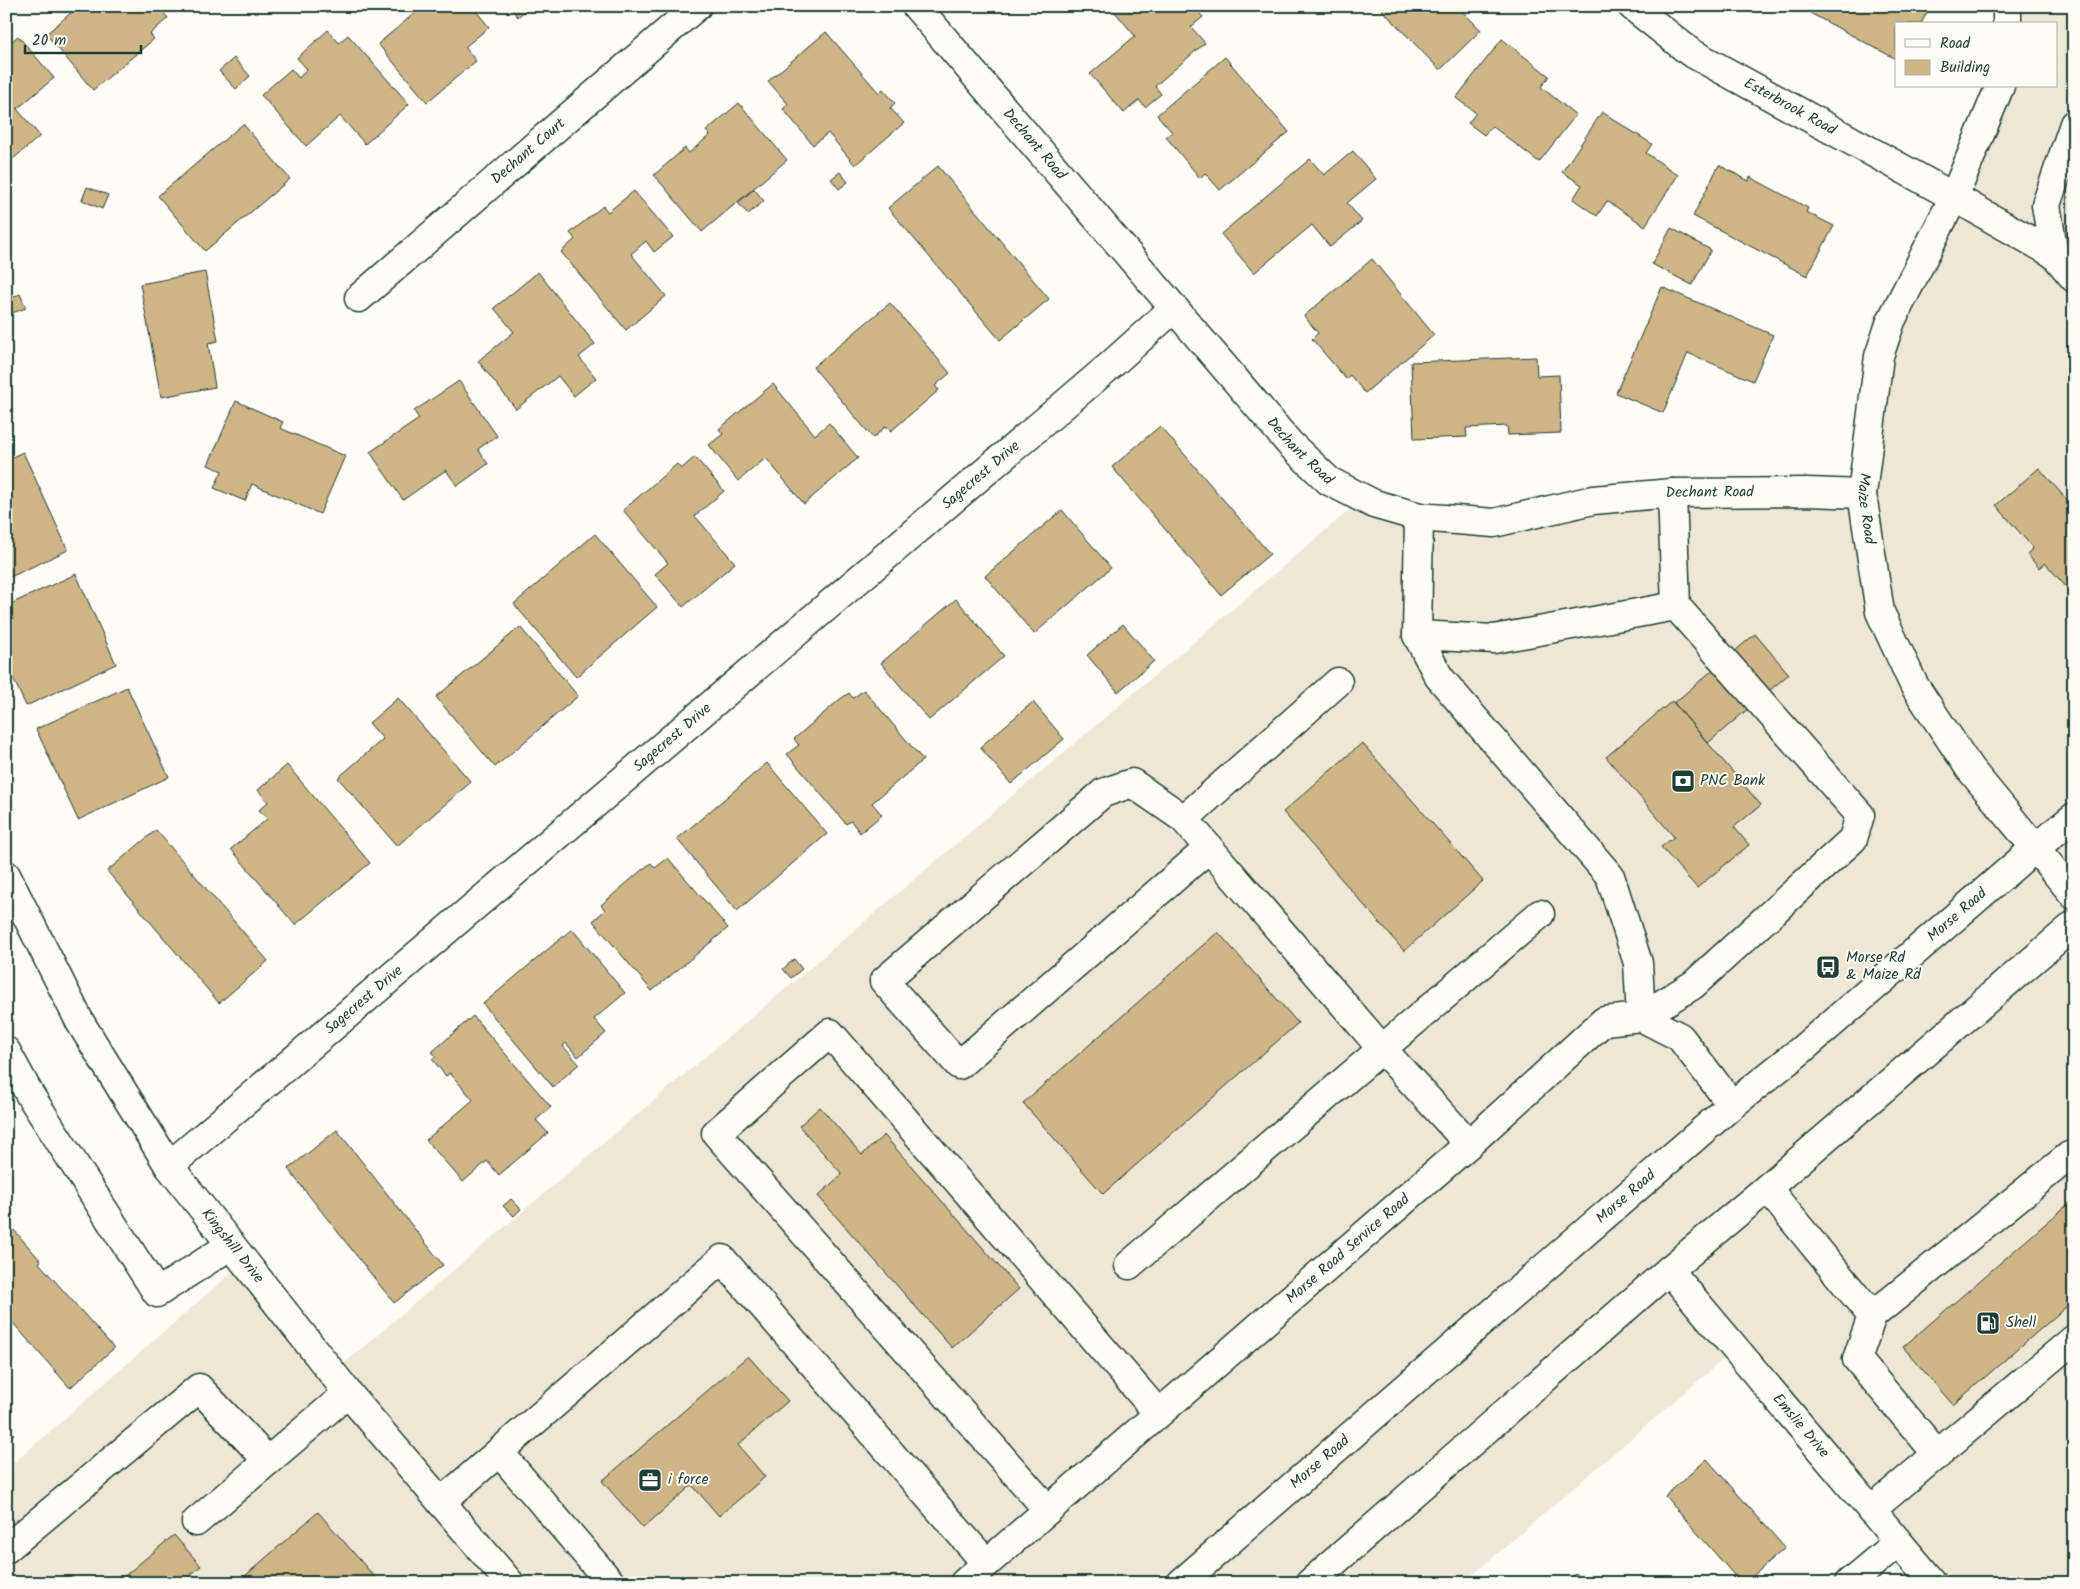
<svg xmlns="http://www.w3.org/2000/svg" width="2080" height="1589" viewBox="0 0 2080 1589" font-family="Kalam,sans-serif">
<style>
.built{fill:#efe7d5}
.building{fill:#ceb585;stroke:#1f3d34}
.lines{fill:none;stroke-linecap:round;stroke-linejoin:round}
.minor-casing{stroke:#1f3d34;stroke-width:31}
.major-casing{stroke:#1f3d34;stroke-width:31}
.minor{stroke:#fdfcf7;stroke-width:28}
.major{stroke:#fdfcf7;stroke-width:28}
.labels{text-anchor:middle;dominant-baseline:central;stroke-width:4;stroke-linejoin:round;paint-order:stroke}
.street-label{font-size:15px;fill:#1f3d34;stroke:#fdfcf7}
.poi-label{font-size:15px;fill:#1f3d34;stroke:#fdfcf7;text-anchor:start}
</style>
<rect width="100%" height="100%" fill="#fdfcf7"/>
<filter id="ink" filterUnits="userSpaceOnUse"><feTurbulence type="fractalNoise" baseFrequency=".02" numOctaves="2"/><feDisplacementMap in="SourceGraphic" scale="10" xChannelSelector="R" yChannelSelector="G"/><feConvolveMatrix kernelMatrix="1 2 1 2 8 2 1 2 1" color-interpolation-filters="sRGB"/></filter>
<g filter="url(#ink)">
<path class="built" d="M2005,6h69v1577h-141l-198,-234 -272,234h-1457v-113l234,-205 88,112 1025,-870 132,17 105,-29 257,-1 27,-177 120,-215 2,-16h60v-62h-53z"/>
<path class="building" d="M79,6h79l10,12 -18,16 4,5 -61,51 -47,-56z
M423,6h49l17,21 -24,20 11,14 -49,41 -49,-58z
M509,6h21l-12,11z
M1110,6h66l2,3 3,-3h12l10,11 -12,10 14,16 -50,43 6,8 -16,13 -6,-7 -15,13 -34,-39 45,-38z
M1386,6h71l24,24 -41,40 -58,-60z
M1797,6h133l-9,18h-25v35z
M328,30l11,13 9,-8 61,69 -44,40 -25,-28 -34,30 -45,-51 30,-26 8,9 8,-9 -10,-11z
M826,32l53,61 4,-4 12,14 -5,5 14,15 -49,42 -27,-32 -15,12 -30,-36 5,-5 -20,-23z
M18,36l36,42 -37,31 23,27 -34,29v-119z
M1502,39l47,37 -8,11 35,28 -37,47 -47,-36 -8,9 -16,-12 8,-10 -20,-15z
M1225,57l64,75 -69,58 -15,-17 -5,5 -34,-41 6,-5 -15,-17z
M234,58l16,18 -14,13 -17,-18z
M739,103l48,57 -85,72 -48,-57 31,-27 4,5 21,-18 -4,-4z
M1602,112l50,32 -6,9 32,22 -33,51 -38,-25 -10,15 -24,-17 9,-14 -20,-13z
M243,124l47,55 -85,72 -47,-55z
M1353,151l23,28 -29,24 15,18 -32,26 -18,-22 -58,48 -33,-39 89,-75 14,16z
M1719,165l30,16 1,-4 58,31 -2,4 28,14 -27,50 -114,-60z
M938,166l111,133 -49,41 -112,-132z
M840,172l8,10 -9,7 -8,-10z
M87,187l21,8 -6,14 -20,-9z
M754,189l10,12 -16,13 -10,-11z
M634,191l39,46 -19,15 -8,-11 -15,13 35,42 -40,34 -65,-78 14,-13 -5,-6 33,-27 5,6z
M1671,228l40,22 -19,35 -40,-21z
M1372,259l62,76 -69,58 -15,-18 -4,4 -34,-40 6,-6 -14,-17z
M205,272l13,69 -10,2 7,44 -54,10 -21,-113z
M538,272l57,72 -16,13 17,21 -22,18 -16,-20 -42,33 -38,-48 36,-29 -20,-24z
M1662,287l111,48 -20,46 -65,-28 -25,60 -47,-20z
M20,294l6,14 -14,5 -6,-13z
M890,303l60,70 -15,13 4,4 -48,41 -5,-5 -13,12 -60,-71z
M1536,357l1,19 22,-1 2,58 -53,2 -1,-9 -41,2 1,9 -53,2 -3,-77z
M459,381l38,55 -19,13 10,15 -31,22 -11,-16 -43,30 -33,-48 49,-33 -5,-8z
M773,384l42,51 14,-12 29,35 -54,46 -38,-46 -28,23 -29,-36 14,-11 -4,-5z
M236,401l47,21 -3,6 65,28 -25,58 -68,-30 -7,17 -31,-13 8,-17 -14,-6z
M1160,426l110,128 -49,41 -109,-128z
M23,452l45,98 -62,29v-119z
M695,457l29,34 -29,25 40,47 -52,44 -28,-33 13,-11 -45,-53 54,-46 4,5z
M2039,468l35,40v88l-29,-33 -6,5 -12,-14 6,-6 -37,-43z
M1062,510l49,58 -77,66 -49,-58z
M595,534l62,73 -81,70 -62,-73z
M76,574l40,90 -90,42 -20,-43v-57z
M956,599l48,57 -75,64 -48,-57z
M1123,624l31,37 -36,31 -31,-37z
M520,627l58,69 -83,71 -59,-70z
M1755,634l34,40 -81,69 -34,-40z
M127,687l42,90 -91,43 -42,-91z
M864,690l59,70 -51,43 10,12 -22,18 -9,-12 -5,3 -59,-70 12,-9 -5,-6 45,-39 10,-7 4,5z
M398,698l73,84 -74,64 -59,-68 45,-39 -14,-16z
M1672,701l89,104 -27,22 15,18 -52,43 -36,-41 13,-10 -68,-80z
M1033,702l31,37 -53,45 -31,-37z
M1362,743l121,138 -79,70 -121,-139z
M767,763l60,71 -90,77 -60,-72z
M287,765l83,98 -75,62 -64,-76 36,-30 -8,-9 9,-8 -10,-12z
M156,830l112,131 -49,42 -112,-132z
M668,858l60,70 -76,63 -59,-70 12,-11 -4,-5 42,-36 8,-6 4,5z
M572,929l53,64 -31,26 12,14 -28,24 -12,-14 -3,3 16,18 -26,23 -70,-83z
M1218,932l80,91 -195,171 -80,-91z
M794,959l8,10 -11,9 -8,-9z
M473,1016l78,91 -15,13 12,13 -49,42 -12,-14 -24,21 -37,-42 47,-40 -23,-27 -4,3 -14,-17 4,-3 -4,-4z
M820,1107l42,48 22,-20 135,154 -67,59 -134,-152 24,-22 -43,-48z
M337,1130l106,135 -49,38 -106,-134z
M511,1199l10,10 -7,7 -11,-10z
M2074,1199v101l-121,105 -50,-58z
M6,1221l35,40 -2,2 75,85 -44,40 -64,-73z
M748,1356l40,45 -50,44 27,32 -46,39 -27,-31 -49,43 -41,-47z
M6,1424l8,10 -8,7z
M1707,1459l78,89 -40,35h-4l-76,-87z
M318,1512l62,71h-143z
M174,1535l27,31 -20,17h-65z
M1576,1573l8,10h-19z"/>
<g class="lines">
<g class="minor-casing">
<g id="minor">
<path id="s1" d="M916,6l374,438 39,37 45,23 45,13 75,6 99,-23 79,-7 136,-1 54,2"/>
<path id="s2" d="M1632,6l58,46 264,145 100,57 -8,-49 28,-81"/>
<path d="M2007,6v18"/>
<path id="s3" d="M2000,86l-46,111 -63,124 -12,35 -17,138 18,118 34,73 56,84 104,126"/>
<path d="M2054,254l20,24"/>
<path id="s4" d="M359,298l338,-292"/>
<path d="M1419,517l-2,118 22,42 171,199 28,87 3,54 52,-32 160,-146 7,-24 -184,-209 -4,-113"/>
<path d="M1417,635l77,4 182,-33"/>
<path d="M1338,682l-154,137 199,231 86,94"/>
<path d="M1184,819l-52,-36 -29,10 -219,188 75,84 250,-217"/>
<path id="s5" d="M6,875l74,147 89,144 179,227 162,190"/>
<path d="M6,1051l24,44 127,198 74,-48"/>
<path id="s6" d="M169,1166l943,-802 62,-56"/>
<path d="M1767,1188l105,128 197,-160 5,-1"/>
<path d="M1129,1265l411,-351"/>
<path id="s7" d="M1669,1270l264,313"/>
<path d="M1872,1316l-15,43 81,96"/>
<path d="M499,1452l112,131"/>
<path d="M441,1502l281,-243 264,304"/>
<path d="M1048,1510l-332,-377 114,-100 328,380"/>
<path d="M1871,1510l203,-171"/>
<path d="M196,1522l152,-129"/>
<path d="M6,1549l193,-161 69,73"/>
<path id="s8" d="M964,1583l505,-439 135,-123 37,-4 39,20 52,68"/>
<path d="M1849,1583l49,-41"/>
</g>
</g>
<g class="major-casing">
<g id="major">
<path id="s9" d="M1181,1583l551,-478 68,-54 235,-203 39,-31"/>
<path d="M1310,1583l359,-313 98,-82 307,-263"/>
</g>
</g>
<use href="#minor" class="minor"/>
<use href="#major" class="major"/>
</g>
</g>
<defs>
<g id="bank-square" transform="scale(1.25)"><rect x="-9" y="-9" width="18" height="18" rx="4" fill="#1f3d34" stroke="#fdfcf7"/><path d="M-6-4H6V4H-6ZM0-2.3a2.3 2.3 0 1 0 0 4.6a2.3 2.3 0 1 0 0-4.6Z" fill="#fff"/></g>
<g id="bus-square" transform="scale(1.25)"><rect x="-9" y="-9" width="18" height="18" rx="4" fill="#1f3d34" stroke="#fdfcf7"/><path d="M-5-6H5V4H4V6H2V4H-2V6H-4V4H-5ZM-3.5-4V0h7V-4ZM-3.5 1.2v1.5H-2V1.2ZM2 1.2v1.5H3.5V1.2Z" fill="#fff"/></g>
<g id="fuel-square" transform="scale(1.25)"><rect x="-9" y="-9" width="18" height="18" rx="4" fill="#1f3d34" stroke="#fdfcf7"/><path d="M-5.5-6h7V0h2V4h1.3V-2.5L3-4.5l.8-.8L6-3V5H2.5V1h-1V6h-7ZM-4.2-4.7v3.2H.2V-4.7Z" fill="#fff"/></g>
<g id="office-square" transform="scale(1.25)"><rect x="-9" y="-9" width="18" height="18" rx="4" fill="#1f3d34" stroke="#fdfcf7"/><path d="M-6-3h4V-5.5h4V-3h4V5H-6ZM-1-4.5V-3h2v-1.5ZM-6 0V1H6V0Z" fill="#fff"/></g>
</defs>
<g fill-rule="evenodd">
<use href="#bank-square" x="1683" y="781"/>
<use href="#bus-square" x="1828" y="967"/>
<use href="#fuel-square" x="1988" y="1323"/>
<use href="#office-square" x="650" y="1480"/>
</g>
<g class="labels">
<g class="street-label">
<text stroke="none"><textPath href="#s2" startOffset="188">Esterbrook Road</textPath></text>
<text stroke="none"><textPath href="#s1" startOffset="182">Dechant Road</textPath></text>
<text stroke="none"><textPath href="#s4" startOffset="224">Dechant Court</textPath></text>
<text stroke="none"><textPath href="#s1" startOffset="588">Dechant Road</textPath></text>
<text stroke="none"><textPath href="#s6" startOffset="1066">Sagecrest Drive</textPath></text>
<text stroke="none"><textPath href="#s1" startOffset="1021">Dechant Road</textPath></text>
<text stroke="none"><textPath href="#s3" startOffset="450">Maize Road</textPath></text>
<text stroke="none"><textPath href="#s6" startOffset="661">Sagecrest Drive</textPath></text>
<text stroke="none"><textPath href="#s9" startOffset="1024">Morse Road</textPath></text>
<text stroke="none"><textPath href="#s6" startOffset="256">Sagecrest Drive</textPath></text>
<text stroke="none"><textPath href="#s9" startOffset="589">Morse Road</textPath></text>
<text stroke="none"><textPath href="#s5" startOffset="436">Kingshill Drive</textPath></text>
<text stroke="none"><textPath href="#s8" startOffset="509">Morse Road Service Road</textPath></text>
<text stroke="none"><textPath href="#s7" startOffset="204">Emslie Drive</textPath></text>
<text stroke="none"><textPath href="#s9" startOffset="184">Morse Road</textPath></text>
</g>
<g class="poi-label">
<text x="1700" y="781">PNC Bank</text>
<text x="1846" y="958">Morse Rd<tspan x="1846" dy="17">&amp; Maize Rd</tspan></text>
<text x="2006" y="1323">Shell</text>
<text x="668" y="1480">i force</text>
</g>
</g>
<rect width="2080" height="1589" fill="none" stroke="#fdfcf7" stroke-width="25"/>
<rect x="12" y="12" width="2055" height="1564" fill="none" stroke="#1f3d34" stroke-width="2" filter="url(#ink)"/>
<rect x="1895" y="22" width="162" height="65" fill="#fdfcf7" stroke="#a4b0a9"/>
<rect x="1905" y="39" width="25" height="8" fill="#fdfcf7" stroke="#a4b0a9"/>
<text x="1940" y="48" font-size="15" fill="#1f3d34">Road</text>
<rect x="1905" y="60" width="25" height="15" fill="#ceb585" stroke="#a4b0a9"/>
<text x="1940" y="72" font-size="15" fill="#1f3d34">Building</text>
<path d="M25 45v8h116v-8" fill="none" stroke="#1f3d34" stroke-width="2.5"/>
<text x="32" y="45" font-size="15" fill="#1f3d34" stroke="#fdfcf7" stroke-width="4" paint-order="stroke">20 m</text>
</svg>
